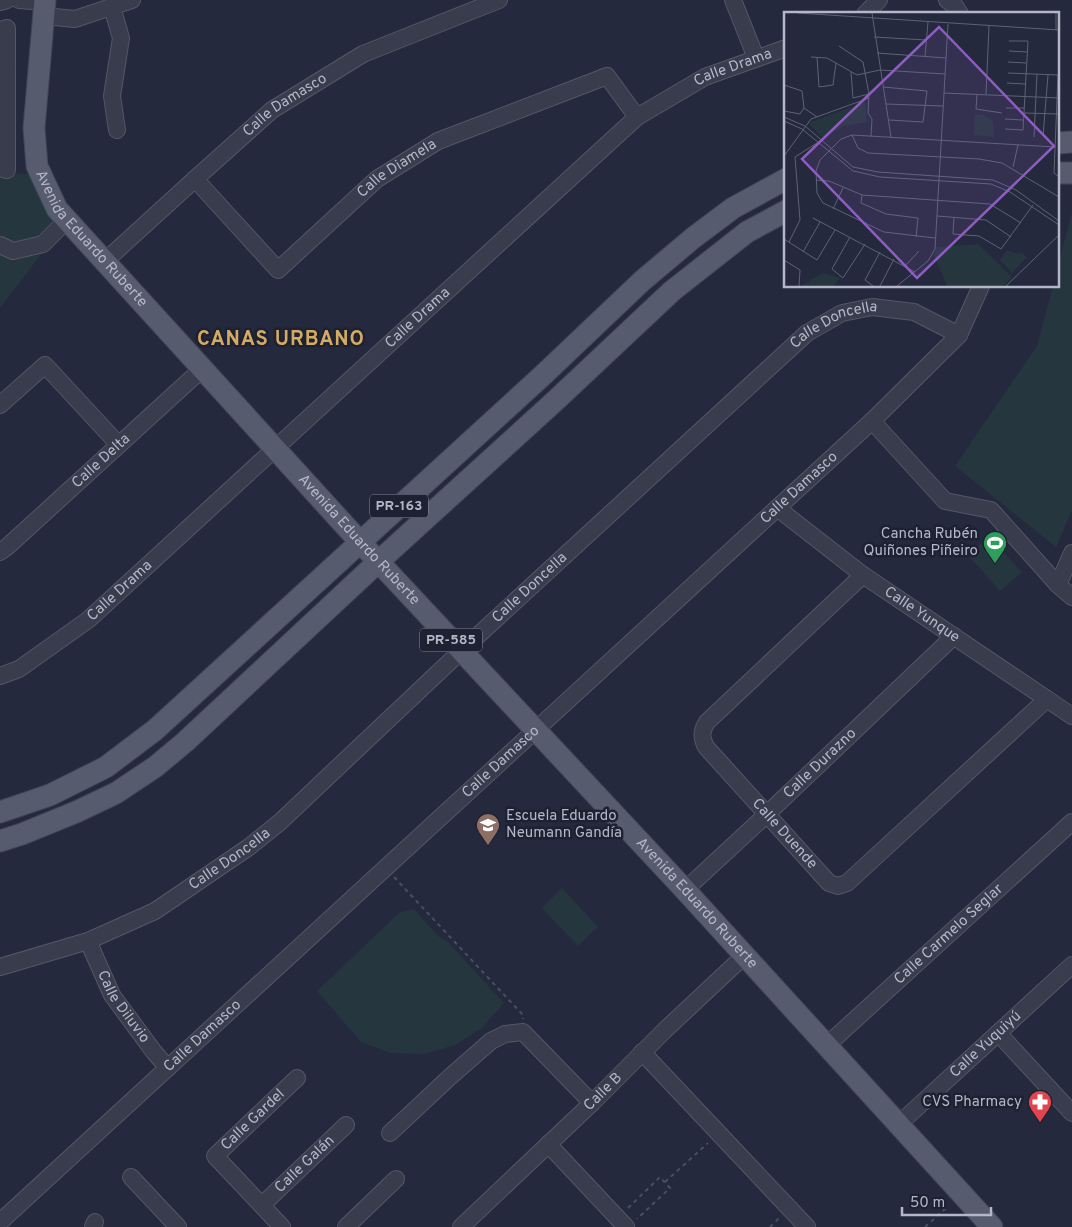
<svg xmlns="http://www.w3.org/2000/svg" width="1072" height="1227" viewBox="0 0 1072 1227" font-family="Overpass,sans-serif">
<style>
.green{fill:#26363e}
.lines{fill:none;stroke-linecap:round;stroke-linejoin:round}
.minor-casing{stroke:#535768;stroke-width:18}
.major-casing{stroke:#414556;stroke-width:23}
.path{stroke:#44535b;stroke-width:2;stroke-dasharray:4 4;stroke-linecap:butt}
.minor{stroke:#383c4d;stroke-width:16}
.major{stroke:#565b6d;stroke-width:21}
.labels{text-anchor:middle;dominant-baseline:central;stroke-width:5;stroke-linejoin:round;paint-order:stroke}
.shield{fill:#1d2132;stroke:#868a9b;stroke-width:1}
.shield-label{font-size:14px;font-weight:bold;fill:#b3b7c8}
.street-label{font-size:15px;fill:#b3b7c8;stroke:#1d2132}
.poi-label{font-size:15px;fill:#b3b7c8;stroke:#1d2132;text-anchor:end}
.district-label{font-size:20px;font-weight:bold;letter-spacing:1px;fill:#d3ab63;stroke:#1d2132}
.inset-road{fill:none;stroke:#5d6275;stroke-width:1}
.view{fill:#8f5dc2;fill-opacity:0.15;stroke:#8f5dc2;stroke-width:2.5}
.inset-edge{fill:none;stroke:#b3b7c8;stroke-width:2.5}
</style>
<rect width="100%" height="100%" fill="#24293d"/>
<path class="green" d="M0,171l7,3h22l14,29 16,28 -59,77z
M1072,212v298l-16,37 -101,-81 82,-120 16,-60h5v-20z
M989,536l33,36 -22,19 -32,-36z
M562,888l36,39 -20,19 -36,-38z
M414,909l24,27 10,6 56,61 -22,25 -27,17 -31,9 -33,-1 -30,-11 -44,-51 82,-78z"/>
<g class="lines">
<g class="minor-casing">
<g id="minor">
<path d="M19,0l26,2"/>
<path d="M733,0l23,58"/>
<path d="M947,0l8,6 5,8"/>
<path d="M0,2l7,-2"/>
<path d="M112,7l9,31 -9,58 5,34"/>
<path d="M865,14l14,-14"/>
<path d="M44,16l31,3 57,-19"/>
<path d="M0,30l7,-2v42"/>
<path d="M0,72l7,-2v100l-7,-2"/>
<path id="s1" d="M195,179l83,91 99,-91 61,-38 169,-65 30,41"/>
<path d="M0,245l13,6 30,-7 24,-24"/>
<path id="s2" d="M104,262l91,-83 77,-69 91,-56 136,-54"/>
<path d="M0,405l45,-40 74,80"/>
<path d="M872,421l73,80 46,9 67,75 14,12"/>
<path id="s3" d="M777,508l86,67 209,141"/>
<path id="s4" d="M0,552l7,-5 195,-178"/>
<path id="s5" d="M863,575l-156,147c-6,9 -6,16 -1,25l123,136 9,3 9,-3 200,-184"/>
<path d="M1058,585l14,-32"/>
<path id="s6" d="M0,676l19,-7 69,-49 549,-503 68,-40 81,-29"/>
<path id="s7" d="M685,890l82,-76 187,-178"/>
<path id="s8" d="M88,941l24,54 42,57 14,16"/>
<path id="s9" d="M0,967l88,-26 67,-30 94,-64 31,-25 181,-171 346,-318 35,-20 30,-6 42,5 45,23"/>
<path d="M998,1033l74,80"/>
<path id="s10" d="M826,1046l246,-224"/>
<path d="M642,1052l165,175"/>
<path id="s11" d="M898,1125l174,-160"/>
<path d="M390,1133l61,-57 40,-35 14,-7 18,-2 69,71"/>
<path d="M548,1144l78,83"/>
<path d="M131,1177l47,50"/>
<path id="s12" d="M262,1205l84,-80"/>
<path id="s13" d="M0,1222l872,-801 87,-86 22,-49"/>
<path d="M93,1227l2,-5"/>
<path id="s14" d="M282,1227l-67,-71 82,-78"/>
<path d="M346,1227l50,-48"/>
<path id="s15" d="M461,1227l131,-124 73,-73 79,-74"/>
</g>
</g>
<g class="major-casing">
<g id="major">
<path id="s16" d="M45,0l-11,128 3,38 20,43 303,333 325,348 307,337"/>
<path d="M1058,143l14,-1"/>
<path d="M1058,173h14"/>
<path d="M0,812l50,-17 56,-28 49,-37 387,-354 100,-95 51,-43 40,-30 53,-29"/>
<path d="M0,841l22,-7 54,-22 40,-19 39,-26 30,-25 193,-180 177,-161 117,-110 75,-59 39,-21"/>
</g>
</g>
<path class="path" d="M394,877l129,138v4
M665,1182l43,-39
M628,1208l32,-31 10,11 -33,31
M770,1227l10,-10
M925,1227l21,-19"/>
<use href="#minor" class="minor"/>
<use href="#major" class="major"/>
</g>
<defs>
<g id="stadium-pin" transform="scale(1.25)"><path d="M0 17L-7.5 6A9.5 9.5 0 1 1 7.5 6Z" fill="#2e9e5b" stroke="#1d2132"/><path d="M0-5a6.5 5 0 1 0 0 10a6.5 5 0 1 0 0-10ZM-3.5-1.8h7v3.6h-7Z" fill="#fff"/></g>
<g id="school-pin" transform="scale(1.25)"><path d="M0 17L-7.5 6A9.5 9.5 0 1 1 7.5 6Z" fill="#8d6e63" stroke="#1d2132"/><path d="M0-5L7-2L0 1L-7-2ZM-4 1L0 2.5L4 1V4Q0 6-4 4Z" fill="#fff"/></g>
<g id="pharmacy-pin" transform="scale(1.25)"><path d="M0 17L-7.5 6A9.5 9.5 0 1 1 7.5 6Z" fill="#e0444e" stroke="#1d2132"/><path d="M-2-6h4v4h4v4h-4v4h-4v-4h-4v-4h4Z" fill="#fff"/></g>
</defs>
<g fill-rule="evenodd">
<use href="#stadium-pin" x="995" y="543"/>
<use href="#school-pin" x="488" y="825"/>
<use href="#pharmacy-pin" x="1040" y="1102"/>
</g>
<g class="labels">
<g class="shield">
<rect x="370" y="494.5" width="58" height="23" rx="4"/>
<rect x="420" y="628.5" width="62" height="23" rx="4"/>
</g>
<g class="shield-label">
<text x="399" y="506">PR-163</text>
<text x="451" y="640">PR-585</text>
</g>
<g class="street-label">
<text stroke="none"><textPath href="#s6" startOffset="958">Calle Drama</textPath></text>
<text stroke="none"><textPath href="#s2" startOffset="240">Calle Damasco</textPath></text>
<text stroke="none"><textPath href="#s1" startOffset="280">Calle Diamela</textPath></text>
<text stroke="none"><textPath href="#s16" startOffset="258">Avenida Eduardo Ruberte</textPath></text>
<text stroke="none"><textPath href="#s6" startOffset="552">Calle Drama</textPath></text>
<text stroke="none"><textPath href="#s9" startOffset="1066">Calle Doncella</textPath></text>
<text stroke="none"><textPath href="#s4" startOffset="136">Calle Delta</textPath></text>
<text stroke="none"><textPath href="#s13" startOffset="1085">Calle Damasco</textPath></text>
<text stroke="none"><textPath href="#s16" startOffset="662">Avenida Eduardo Ruberte</textPath></text>
<text stroke="none"><textPath href="#s9" startOffset="661">Calle Doncella</textPath></text>
<text stroke="none"><textPath href="#s6" startOffset="148">Calle Drama</textPath></text>
<text stroke="none"><textPath href="#s3" startOffset="180">Calle Yunque</textPath></text>
<text stroke="none"><textPath href="#s13" startOffset="680">Calle Damasco</textPath></text>
<text stroke="none"><textPath href="#s7" startOffset="185">Calle Durazno</textPath></text>
<text stroke="none"><textPath href="#s5" startOffset="358">Calle Duende</textPath></text>
<text stroke="none"><textPath href="#s9" startOffset="256">Calle Doncella</textPath></text>
<text stroke="none"><textPath href="#s16" startOffset="1158">Avenida Eduardo Ruberte</textPath></text>
<text stroke="none"><textPath href="#s10" startOffset="166">Calle Carmelo Seglar</textPath></text>
<text stroke="none"><textPath href="#s8" startOffset="75">Calle Diluvio</textPath></text>
<text stroke="none"><textPath href="#s13" startOffset="275">Calle Damasco</textPath></text>
<text stroke="none"><textPath href="#s11" startOffset="119">Calle Yuquiyú</textPath></text>
<text stroke="none"><textPath href="#s15" startOffset="196">Calle B</textPath></text>
<text stroke="none"><textPath href="#s14" startOffset="150">Calle Gardel</textPath></text>
<text stroke="none"><textPath href="#s12" startOffset="59">Calle Galán</textPath></text>
</g>
<g class="poi-label">
<text x="978" y="534">Cancha Rubén<tspan x="978" dy="17">Quiñones Piñeiro</tspan></text>
<text x="506" y="816" text-anchor="start">Escuela Eduardo<tspan x="506" dy="17">Neumann Gandía</tspan></text>
<text x="1022" y="1102">CVS Pharmacy</text>
</g>
<g class="district-label">
<text x="281" y="340">CANAS URBANO</text>
</g>
</g>
<g transform="translate(784 12)">
<rect width="275" height="275" fill="#24293d"/>
<path d="M81,90l2,20 -23,4 -21,12 -15,-15zM191,102l10,1 8,7 1,15 -20,-2zM194,232l34,33 -9,9h-56l-13,-30 3,-9zM223,238l11,4 3,-2 6,5 -15,16 -12,-13zM39,261l17,5 -6,8h-33z" fill="#26363e"/>
<path class="inset-road" d="M14,1l261,17M88,1l19,124M272,18v-17M90,25l52,3M55,34l24,16 6,32 -1,19 4,6 -1,17M225,39l18,1M93,41l69,5M141,44l3,-34M27,45l16,1 30,17 23,-5 65,4M33,45l2,30 14,-2 3,-22M224,50l18,1M67,60l2,26 16,-4M224,61l51,2M274,63l-4,98 5,4M223,71l18,1M0,73l18,6 2,17 -4,6 -16,-3M99,75l44,4 -4,31 -34,-2M160,81l115,5M193,82l-1,15 26,4M202,82l3,-68M102,92l57,2M20,96l13,9M222,96h18M240,101l35,1M0,105l21,9 48,41 25,5 115,8 23,10 43,31M221,107l18,1M0,109l18,8 51,42 27,6 111,7 19,8 49,33M221,117l18,1 5,-89h-19M68,123l6,13 10,5 111,6 23,4 57,34M259,124l5,-61M250,125l3,-63M0,144l27,-37 58,-21M229,155l5,-22M32,168l13,1 33,14 128,9 31,19M78,183l-1,8 25,11 32,4 -2,19M49,197l10,-21M153,204l49,4 25,17M170,205l-1,17 26,2 22,13 32,-44M29,206l102,54M66,225l-18,32 11,9 22,-34M151,226l-51,-6 -61,-29 -6,-10 -1,-22 4,-11 21,-21 11,-4 203,12M0,227l33,21 18,-30M5,230l11,-22 -5,-63 22,-14M19,240l17,-30M0,248l16,10 -1,16M122,253l13,-14M89,274l-8,-6 15,-28M96,274l14,-27M113,274l31,-25 7,-12 13,-225M222,274l53,-51"/>
<path class="view" d="M155,15l115,119 -137,132 -115,-119z"/>
<rect width="275" height="275" class="inset-edge"/>
</g>
<path d="M902 1207v8h89v-8" fill="none" stroke="#b3b7c8" stroke-width="2.5"/>
<text x="910" y="1207" font-size="15" fill="#b3b7c8" stroke="#1d2132" stroke-width="4" paint-order="stroke">50 m</text>
</svg>
